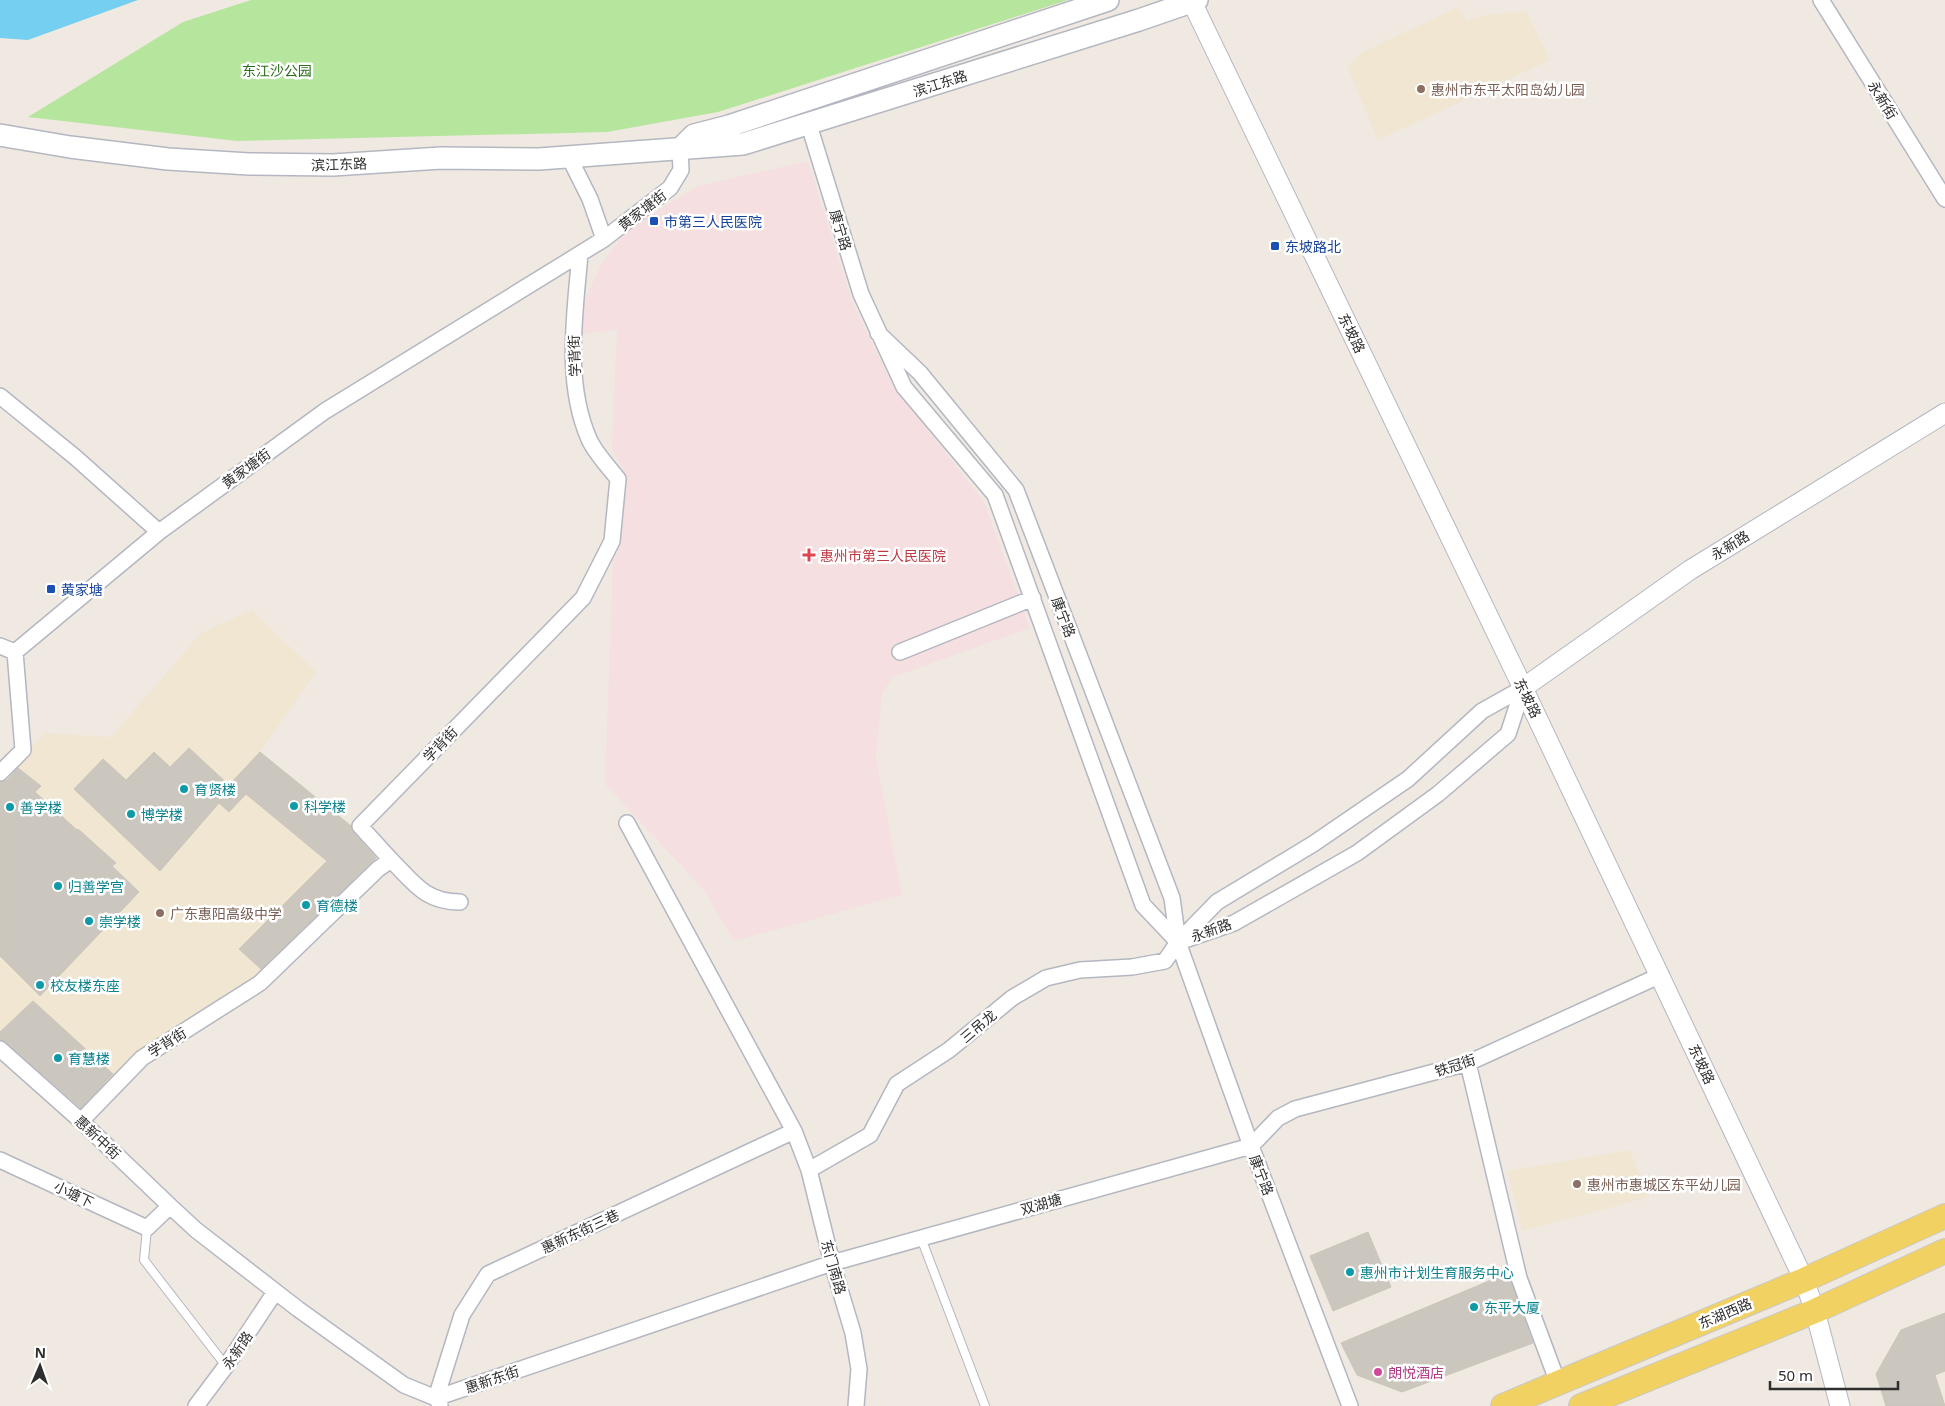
<svg xmlns="http://www.w3.org/2000/svg" width="1945" height="1406" viewBox="0 0 1945 1406" font-family="'Noto Sans','Noto Sans SC',sans-serif">
<style>
.education{fill:#f0e6d1}
.medical{fill:#f5dfe0}
.green{fill:#b6e59e}
.water{fill:#75cff0}
.building{fill:#cbc7bf;stroke:#cbc5ba}
.lines{fill:none;stroke-linecap:round;stroke-linejoin:round}
.service-casing{stroke:#b4b7c1;stroke-width:10}
.minor-casing{stroke:#b4b7c1;stroke-width:18}
.tertiary-casing{stroke:#b4b7c1;stroke-width:21}
.secondary-casing{stroke:#b4b7c1;stroke-width:24}
.primary-casing{stroke:#c9c9c9;stroke-width:26}
.service{stroke:#fff;stroke-width:8}
.minor{stroke:#fff;stroke-width:15}
.tertiary{stroke:#fff;stroke-width:19}
.secondary{stroke:#fff;stroke-width:21}
.primary{stroke:#f2d163;stroke-width:24}
.education-dot{fill:#8d6e63;stroke:#fff;stroke-width:2}
.transit-dot{fill:#1a4fb4;stroke:#fff;stroke-width:2}
.health-dot{fill:#e0444e;stroke:#fff;stroke-width:2}
.culture-dot{fill:#0f9aa8;stroke:#fff;stroke-width:2}
.hotel-dot{fill:#d1479c;stroke:#fff;stroke-width:2}
.labels{text-anchor:middle;dominant-baseline:central;stroke-width:5;stroke-linejoin:round;paint-order:stroke}
.park-label{font-size:14px;fill:#2c6e1b;stroke:#fff}
.street-label{font-size:14px;fill:#2e2e2e;stroke:#fff}
.education-label{font-size:14px;fill:#785e54;stroke:#fff;text-anchor:start}
.transit-label{font-size:14px;fill:#164399;stroke:#fff;text-anchor:start}
.health-label{font-size:14px;fill:#be3a42;stroke:#fff;text-anchor:start}
.culture-label{font-size:14px;fill:#0d838f;stroke:#fff;text-anchor:start}
.hotel-label{font-size:14px;fill:#b23c85;stroke:#fff;text-anchor:start}
</style>
<rect width="100%" height="100%" fill="#efe9e1"/>
<path class="education" d="M1458,7l9,14 14,-5 45,-5 24,49 -172,80 -31,-73 14,-14z
M252,610l64,62 -56,80 97,79 22,25 -117,115 -122,79 -59,63 -81,-73v-261l45,-46 66,4 90,-104z
M1630,1150l19,47 -127,34 -14,-60z"/>
<path class="medical" d="M808,161l44,141 41,83 91,117 46,126 -137,49 -11,16 -6,65 26,137 -168,46 -31,-52 -98,-105 8,-222 6,-21 6,-67 -13,-26 5,-118 -37,4 2,-28 18,-39 26,-37 72,-44z"/>
<path class="green" d="M251,0h817l-350,112 -111,20 -370,9 -209,-24 155,-95z"/>
<path class="water" d="M0,0h138l-110,40 -28,-2z"/>
<path class="building" d="M189,748l40,37 31,-33 91,74 2,6 23,26 -115,111 -22,-20 88,-88 -81,-67 -17,18 -10,-9 -59,68 -86,-82 29,-30 23,21 28,-28 16,15z
M18,768l23,18 -6,6 42,38 1,-1 38,34 -4,3 27,26 -99,104 -40,-40v-174l7,-2z
M33,1001l80,73 -32,34 -75,-66 -6,-2v-8z
M1368,1232l23,55 -58,24 -23,-55z
M1508,1273l25,70 -131,49 -45,-17 -16,-32z
M1945,1313v58l-10,4 10,31h-59l-10,-32 25,-44z"/>
<g class="lines">
<g class="service-casing">
<path id="service" d="M147,1228l-3,32 82,106
M921,1238l64,168"/>
</g>
<g class="minor-casing">
<path id="minor" d="M1821,0l124,199
M809,125l52,169 43,93 91,108 148,410 35,37
M569,157l21,42 14,40
M878,333l42,40 96,117 156,408 6,44 73,204 99,260
M0,396l75,61 84,75
M0,646l15,6
M15,652l144,-120 166,-121 279,-172 66,-51 11,-18 -1,-21
M900,652l133,-54
M0,773l23,-23 -8,-98
M627,823l167,308 15,39 23,93 21,70 6,36 -3,37
M391,860c23,23 34,42 69,42
M1182,941l52,-18 123,-70 81,-59 70,-60 15,-46
M0,1049l81,72 89,85 -23,22 -147,-68
M1468,1063l51,215 39,105
M81,1121l61,-63 118,-75 118,-114 13,-9 -31,-34 223,-228 29,-57 6,-62c-9,-12 -23,-26 -29,-40 -25,-57 -14,-126 -9,-185
M809,1170l61,-35 27,-51 52,-34 63,-52 34,-20 34,-8 52,-3 33,-6 13,-19 39,-40 96,-58 95,-65 74,-68 41,-23
M170,1206l26,24 102,79 106,76 32,13 396,-135 419,-117 27,-28 17,-9 173,-46 193,-88
M440,1404l-4,-6 26,-83 26,-41 306,-143
M196,1406l30,-40 49,-74"/>
</g>
<g class="tertiary-casing">
<path id="tertiary" d="M1191,0l332,688 281,592 11,31 25,95
M1523,688l167,-118 255,-157"/>
</g>
<g class="secondary-casing">
<path id="secondary" d="M0,135l70,12 98,12 81,5 84,1 108,-7 98,1 204,-15 396,-124 58,-20
M682,147l12,-12 35,-9 379,-126"/>
</g>
<g class="primary-casing">
<path id="primary" d="M1503,1406l301,-126 141,-64
M1581,1406l234,-95 130,-60"/>
</g>
<use href="#service" class="service"/>
<use href="#minor" class="minor"/>
<use href="#tertiary" class="tertiary"/>
<use href="#secondary" class="secondary"/>
<use href="#primary" class="primary"/>
</g>
<g class="education-dot">
<circle cx="1421" cy="89" r="5"/>
<circle cx="160" cy="913" r="5"/>
<circle cx="1577" cy="1184" r="5"/>
</g>
<g class="transit-dot">
<rect x="649" y="216" width="10" height="10" rx="2.5"/>
<rect x="1270" y="241" width="10" height="10" rx="2.5"/>
<rect x="46" y="584" width="10" height="10" rx="2.5"/>
</g>
<path class="health-dot" d="M806.5 547.5h5v5h5v5h-5v5h-5v-5h-5v-5h5z"/>
<g class="culture-dot">
<circle cx="184" cy="789" r="5"/>
<circle cx="294" cy="806" r="5"/>
<circle cx="10" cy="807" r="5"/>
<circle cx="131" cy="814" r="5"/>
<circle cx="58" cy="886" r="5"/>
<circle cx="306" cy="905" r="5"/>
<circle cx="89" cy="921" r="5"/>
<circle cx="40" cy="985" r="5"/>
<circle cx="58" cy="1058" r="5"/>
<circle cx="1350" cy="1272" r="5"/>
<circle cx="1474" cy="1307" r="5"/>
</g>
<circle class="hotel-dot" cx="1378" cy="1372" r="5"/>
<g class="labels">
<g class="park-label">
<text x="277" y="70">东江沙公园</text>
</g>
<g class="street-label">
<text transform="translate(940 83) rotate(-18)">滨江东路</text>
<text transform="translate(1883 100) rotate(58)">永新街</text>
<text transform="translate(339 164) rotate(-2)">滨江东路</text>
<text transform="translate(642 210) rotate(-38)">黄家塘街</text>
<text transform="translate(841 230) rotate(73)">康宁路</text>
<text transform="translate(1352 333) rotate(64)">东坡路</text>
<text transform="translate(574 356) rotate(-92)">学背街</text>
<text transform="translate(246 468) rotate(-36)">黄家塘街</text>
<text transform="translate(1730 545) rotate(-32)">永新路</text>
<text transform="translate(1064 617) rotate(69)">康宁路</text>
<text transform="translate(1528 698) rotate(64)">东坡路</text>
<text transform="translate(440 744) rotate(-46)">学背街</text>
<text transform="translate(1211 930) rotate(-20)">永新路</text>
<text transform="translate(978 1026) rotate(-40)">三吊龙</text>
<text transform="translate(167 1042) rotate(-32)">学背街</text>
<text transform="translate(1702 1064) rotate(65)">东坡路</text>
<text transform="translate(1455 1065) rotate(-18)">铁冠街</text>
<text transform="translate(98 1137) rotate(43)">惠新中街</text>
<text transform="translate(1262 1175) rotate(69)">康宁路</text>
<text transform="translate(74 1194) rotate(25)">小塘下</text>
<text transform="translate(1041 1204) rotate(-16)">双湖塘</text>
<text transform="translate(580 1231) rotate(-25)">惠新东街三巷</text>
<text transform="translate(834 1267) rotate(74)">东门南路</text>
<text transform="translate(1725 1313) rotate(-23)">东湖西路</text>
<text transform="translate(237 1350) rotate(-56)">永新路</text>
<text transform="translate(492 1379) rotate(-19)">惠新东街</text>
</g>
<g class="education-label">
<text x="1431" y="89">惠州市东平太阳岛幼儿园</text>
<text x="170" y="913">广东惠阳高级中学</text>
<text x="1587" y="1184">惠州市惠城区东平幼儿园</text>
</g>
<g class="transit-label">
<text x="664" y="221">市第三人民医院</text>
<text x="1285" y="246">东坡路北</text>
<text x="61" y="589">黄家塘</text>
</g>
<g class="health-label">
<text x="820" y="555">惠州市第三人民医院</text>
</g>
<g class="culture-label">
<text x="194" y="789">育贤楼</text>
<text x="304" y="806">科学楼</text>
<text x="20" y="807">善学楼</text>
<text x="141" y="814">博学楼</text>
<text x="68" y="886">归善学宫</text>
<text x="316" y="905">育德楼</text>
<text x="99" y="921">崇学楼</text>
<text x="50" y="985">校友楼东座</text>
<text x="68" y="1058">育慧楼</text>
<text x="1360" y="1272">惠州市计划生育服务中心</text>
<text x="1484" y="1307">东平大厦</text>
</g>
<g class="hotel-label">
<text x="1388" y="1372">朗悦酒店</text>
</g>
</g>
<g transform="translate(40 1366) rotate(2)" stroke="#ffffff" stroke-width="4" paint-order="stroke">
<path d="M0-4L9 19L0 12L-9 19Z" fill="#2e2e2e"/>
<text y="-8" font-size="14" font-weight="bold" text-anchor="middle" fill="#2e2e2e">N</text>
</g>
<path d="M1770 1381v8h128v-8" fill="none" stroke="#2e2e2e" stroke-width="2.5"/>
<text x="1778" y="1381" font-size="15" fill="#2e2e2e" stroke="#ffffff" stroke-width="4" paint-order="stroke">50 m</text>
</svg>
